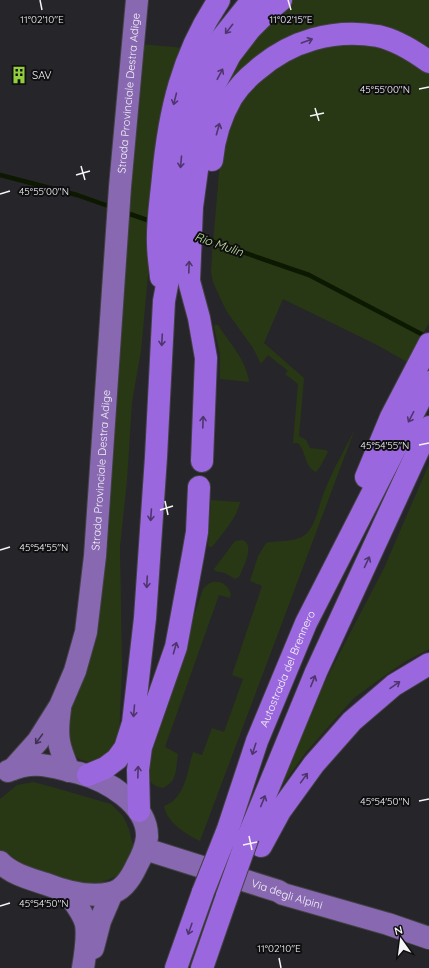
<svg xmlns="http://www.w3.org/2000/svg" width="429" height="968" viewBox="0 0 429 968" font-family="Quicksand,sans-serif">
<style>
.green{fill:#283814}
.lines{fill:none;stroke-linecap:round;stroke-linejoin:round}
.stream{stroke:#0c1800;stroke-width:4.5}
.major-casing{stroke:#424144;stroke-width:24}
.highway-casing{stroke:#424144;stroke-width:24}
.major{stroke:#8868b1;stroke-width:22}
.highway{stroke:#9b67de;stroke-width:22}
.highway-bridge-casing{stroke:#424144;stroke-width:24;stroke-linecap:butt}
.highway-bridge{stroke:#9b67de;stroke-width:22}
.oneway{stroke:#4e366d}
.oneway2{stroke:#3f3250}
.ticks{fill:none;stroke:#f5f4f7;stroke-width:1.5}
.labels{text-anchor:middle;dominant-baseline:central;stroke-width:4;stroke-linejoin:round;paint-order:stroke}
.poi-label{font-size:11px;fill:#f5f4f7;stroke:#0f0e10;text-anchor:start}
.street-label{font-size:11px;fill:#f5f4f7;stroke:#0f0e10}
.water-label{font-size:12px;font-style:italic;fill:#c0e29e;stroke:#0f0e10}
.ticks-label{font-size:10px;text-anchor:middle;fill:#f5f4f7;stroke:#0f0e10;stroke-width:4;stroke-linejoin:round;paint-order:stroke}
</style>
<rect width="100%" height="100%" fill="#262529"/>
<path class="green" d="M293,0h136v52l-106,-23 -116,95 25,-60 49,-55z
M351,43l29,4 18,6 31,21v249l-22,39 -30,-17 -94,-46 -19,44 40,35 -5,58 7,4 4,8 16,2 2,2 -8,15 -4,5c-11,-4 -10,-21 -18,-29h-5l5,-59 -13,-10 3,-3 -20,-16 -7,9 -8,-16 -26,-36 -5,-10 -9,-20 -2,-10 1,-17 7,-82 5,-34 11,-32 26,-30 48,-27z
M140,44l45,4 -36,217 -8,86 -9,51 -5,79 -7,66 2,121 -3,69 -4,13 -17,12h-10l-9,-3 -6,-5 -9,-21 4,-18z
M215,325h3c12,19 28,34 31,57l-29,-3v-25l-6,-27z
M355,429l-155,412c-14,-7 -33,-18 -36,-35 22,-8 23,-35 29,-54l9,3 10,-27 12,4 19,-53 -11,-4 30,-89 -12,-5 8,-25 8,-13c13,-3 31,0 41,-10 10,-10 12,-31 18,-43 8,-21 20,-41 30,-61z
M429,464v185l-23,12 -26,18 -26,19 -48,54 -25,35 40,-98 63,-121z
M211,500l29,2c-2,15 -19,33 -28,45h-2l-2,-2z
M242,540c14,4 1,27 -3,37l-4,2 -10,-6 -10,-2 -1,-2 21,-28z
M212,582c11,-1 15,3 19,12l-1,4 -11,-3 -54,152 13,7 -2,17 -3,9 -4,4 -6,4 -5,-1 -4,-2 -4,-4 -3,-7 5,-30 36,-110 15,-45 4,-4z
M33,782l23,6 55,16 12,12 6,13 5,20 -7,16 -10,11 -22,9 -44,-8 -35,-14 -16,-12v-52l17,-14z"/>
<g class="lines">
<path class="stream" d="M0,175l77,20 37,13
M124,212l29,10
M196,236l113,39 118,62"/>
<g class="major-casing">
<g id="major">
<path d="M60,709c-4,28 -2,36 9,62"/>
<path id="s1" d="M13,769l25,-28 22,-35 15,-35 11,-39 9,-76 25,-369 17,-187"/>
<path id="s2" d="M145,849l133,42 5,3 105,30 41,14"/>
<path d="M0,862c11,12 31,17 46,22 20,8 43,14 65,9 13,-3 21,-17 26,-28 5,-9 9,-18 10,-28 1,-33 -41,-57 -68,-64 -28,-6 -43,-14 -71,-2"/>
<path d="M67,892c7,10 16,20 19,32 2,12 -1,32 -3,44"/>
<path d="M93,948l7,-27 12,-28"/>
</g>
</g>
<g class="highway-casing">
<g id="highway">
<path d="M212,160c2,-22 9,-44 20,-63 7,-11 15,-19 25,-27 33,-29 77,-42 121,-34 18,4 36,15 51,26"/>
<path d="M161,277c-1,-11 -3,-22 -3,-33 -1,-22 3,-45 5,-67 6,-65 19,-122 56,-177"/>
<path d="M202,461l4,-103 -7,-40 -10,-37 3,-74 13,-96 9,-25 16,-31 20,-26 19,-19 12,-10"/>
<path d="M366,477l25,-60 38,-73"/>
<path d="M88,775l17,-7 12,-9 8,-11 8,-25 12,-105 11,-161 8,-156 10,-54 10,-116 8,-31 15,-38 10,-18 28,-35 10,-9"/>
<path d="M139,811l-1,-41 3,-23 35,-100 17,-92 4,-23 2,-45"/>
<path id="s3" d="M228,829l29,-88 49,-118 123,-241"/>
<path d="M248,837l68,-165 113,-245"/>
<path d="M261,846l19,-35 34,-47 38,-43 42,-36 35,-21"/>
<path d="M176,968l27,-76"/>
<path d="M202,968l25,-72"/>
</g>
</g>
<use href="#major" class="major"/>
<use href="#highway" class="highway"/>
<g class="highway-bridge-casing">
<path id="highway-bridge" d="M203,892l25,-63
M227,896l21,-59"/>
</g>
<use href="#highway-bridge" class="highway-bridge"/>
</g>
<defs><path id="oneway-shaft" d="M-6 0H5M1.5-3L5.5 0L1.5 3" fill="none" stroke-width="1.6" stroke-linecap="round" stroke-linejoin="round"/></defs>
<g class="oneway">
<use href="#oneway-shaft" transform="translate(229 29) rotate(128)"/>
<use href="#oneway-shaft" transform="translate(307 41) rotate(-20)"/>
<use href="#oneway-shaft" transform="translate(220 74) rotate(-62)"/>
<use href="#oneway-shaft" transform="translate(175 99) rotate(104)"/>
<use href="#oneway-shaft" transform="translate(218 129) rotate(-74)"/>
<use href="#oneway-shaft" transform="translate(181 162) rotate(95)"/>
<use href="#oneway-shaft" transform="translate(189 267) rotate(-88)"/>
<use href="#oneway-shaft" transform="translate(162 340) rotate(93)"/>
<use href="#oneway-shaft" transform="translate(411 417) rotate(117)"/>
<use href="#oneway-shaft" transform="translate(203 422) rotate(-88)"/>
<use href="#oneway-shaft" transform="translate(151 515) rotate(94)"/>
<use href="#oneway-shaft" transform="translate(367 562) rotate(-65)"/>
<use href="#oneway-shaft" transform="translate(147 582) rotate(93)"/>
<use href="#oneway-shaft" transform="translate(175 648) rotate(-74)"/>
<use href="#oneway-shaft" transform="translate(313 681) rotate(-68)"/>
<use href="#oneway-shaft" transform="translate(395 685) rotate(-35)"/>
<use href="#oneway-shaft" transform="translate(134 711) rotate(95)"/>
<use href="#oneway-shaft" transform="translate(254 749) rotate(108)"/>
<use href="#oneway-shaft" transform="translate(138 772) rotate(-88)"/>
<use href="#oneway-shaft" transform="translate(304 778) rotate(-54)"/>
<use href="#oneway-shaft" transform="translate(263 801) rotate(-68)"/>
<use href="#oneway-shaft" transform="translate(190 929) rotate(109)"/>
</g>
<use class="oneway2" href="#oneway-shaft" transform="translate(39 739) rotate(126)"/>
<path class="ticks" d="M40,0l2,10M288,0l3,10M419,89l10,-2M315,108l4,13M310,116l14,-3M81,166l4,14M76,175l14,-4M0,194l10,-3M419,445l10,-2M165,501l3,14M160,510l13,-4M0,550l10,-3M419,801l10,-2M249,836l3,14M243,845l14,-3M0,906l10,-3M279,958l2,10"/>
<defs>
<g id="building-bare" transform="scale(1.38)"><path d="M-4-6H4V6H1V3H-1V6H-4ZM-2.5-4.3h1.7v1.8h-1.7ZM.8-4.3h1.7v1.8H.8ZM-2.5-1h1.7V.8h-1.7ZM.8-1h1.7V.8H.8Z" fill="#91cd3f" stroke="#0f0e10" stroke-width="2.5" paint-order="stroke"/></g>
</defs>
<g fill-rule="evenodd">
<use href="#building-bare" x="19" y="75"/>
</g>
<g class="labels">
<g class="poi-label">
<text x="32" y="75">SAV</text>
</g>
<g class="street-label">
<text stroke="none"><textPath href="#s1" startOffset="698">Strada Provinciale Destra Adige</textPath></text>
<text stroke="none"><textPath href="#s1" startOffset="320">Strada Provinciale Destra Adige</textPath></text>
<text stroke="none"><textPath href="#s3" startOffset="171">Autostrada del Brennero</textPath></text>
<text stroke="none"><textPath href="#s2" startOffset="149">Via degli Alpini</textPath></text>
</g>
<g class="water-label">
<text transform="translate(219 244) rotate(19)">Rio Mulin</text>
</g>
</g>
<g class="ticks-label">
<text x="42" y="23">11°02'10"E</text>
<text x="291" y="23">11°02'15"E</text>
<text x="385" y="93">45°55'00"N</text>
<text x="44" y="195">45°55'00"N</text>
<text x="385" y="449">45°54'55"N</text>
<text x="44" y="551">45°54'55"N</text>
<text x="385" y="805">45°54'50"N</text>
<text x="44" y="907">45°54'50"N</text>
<text x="279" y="952">11°02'10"E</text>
</g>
<g transform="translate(401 940) rotate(346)" stroke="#0f0e10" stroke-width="3" paint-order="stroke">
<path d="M0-3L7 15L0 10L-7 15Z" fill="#f5f4f7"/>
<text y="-6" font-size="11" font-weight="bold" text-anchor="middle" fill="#f5f4f7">N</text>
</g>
</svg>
